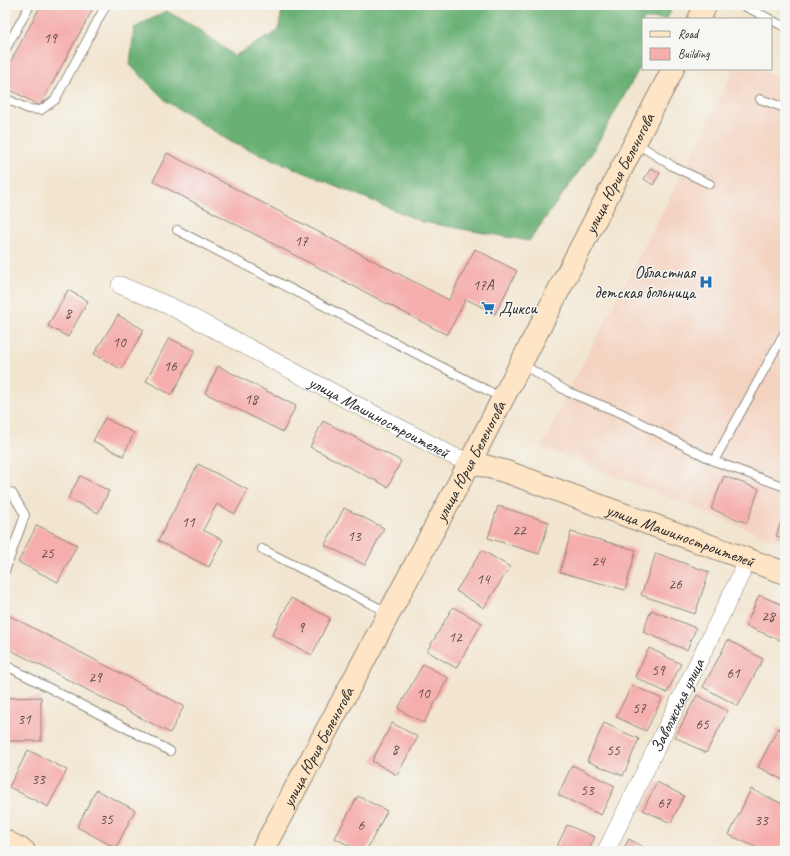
<svg xmlns="http://www.w3.org/2000/svg" width="790" height="856" viewBox="0 0 790 856" font-family="Caveat,sans-serif">
<style>
.built{fill:#f4d3c0}
.forest{fill:#69b075;stroke:#4a6e50}
.building{fill:#f5aeac}
.lines{fill:none;stroke-linecap:round;stroke-linejoin:round}
.lane-casing{stroke:#8e887d;stroke-width:10}
.street-casing{stroke:#8e887d;stroke-width:18}
.secondary-casing{stroke:#8e887d;stroke-width:24}
.lane{stroke:#fff;stroke-width:8}
.street{stroke:#fff;stroke-width:17}
.secondary{stroke:#fde5c5;stroke-width:22}
.labels{text-anchor:middle;dominant-baseline:central;stroke-width:3;stroke-linejoin:round;paint-order:stroke}
.number-label{font-size:15px;fill:#5e4c4b}
.street-label{font-size:17px;fill:#2b2b2b;stroke:#f6f6f2}
.poi-label{font-size:17px;fill:#2b2b2b;stroke:#f6f6f2;text-anchor:end}
</style>
<rect width="100%" height="100%" fill="#f6f6f2"/>
<filter id="ink" filterUnits="userSpaceOnUse"><feTurbulence type="fractalNoise" baseFrequency=".025" numOctaves="2"/><feDisplacementMap in="SourceGraphic" scale="8" xChannelSelector="R" yChannelSelector="G"/><feConvolveMatrix kernelMatrix="1 2 1 2 8 2 1 2 1" color-interpolation-filters="sRGB"/></filter>
<filter id="wash" filterUnits="userSpaceOnUse"><feTurbulence type="fractalNoise" baseFrequency=".012" numOctaves="4" result="noise"/><feDisplacementMap in="SourceGraphic" scale="16" xChannelSelector="R" yChannelSelector="G"/><feGaussianBlur stdDeviation="0.9" result="paint"/><feColorMatrix in="noise" values="0 0 0 0 0 0 0 0 0 0 0 0 0 0 0 0 0 1.4 0 .05"/><feComposite in="paint" operator="in"/></filter>
<g filter="url(#wash)">
<rect width="100%" height="100%" fill="#f2e5cf"/>
<path class="built" d="M734,69h23l28,11v464l-243,-97 26,-55 116,-221z"/>
<path class="forest" d="M283,5h390l-6,14h-24v43l-51,91 -63,88 -106,-19 -192,-80 -65,-41 -36,-36 4,-37 32,-17 33,18 35,27 44,-25z"/>
<g id="blocks">
<path class="building" d="M41,5h54l-55,101 -35,-19v-15z
M167,153l282,147 26,-51 42,22 -22,43 -29,-15 -19,36 -294,-154z
M651,168l9,5 -7,12 -9,-6z
M68,290l20,11 -20,36 -20,-11z
M118,315l26,15 -23,39 -27,-15z
M169,338l26,13 -23,44 -26,-14z
M218,366l78,40 -13,26 -78,-39z
M105,418l29,15 -11,23 -30,-15z
M323,421l78,40 -13,26 -78,-40z
M198,464l50,26 -13,24 -18,-10 -14,26 20,10 -14,27 -51,-26z
M80,476l29,15 -11,22 -30,-15z
M724,476l35,13 -12,34 -36,-14z
M498,506l51,16 -10,32 -51,-16z
M344,508l40,20 -19,37 -40,-20z
M785,511v28l-9,-3z
M37,525l40,20 -19,37 -40,-20z
M571,532l65,18 -11,40 -65,-18z
M482,550l28,17 -26,41 -28,-17z
M656,553l53,19 -14,42 -54,-19z
M759,595l26,11v36l-39,-16z
M291,598l39,20 -18,37 -40,-20z
M453,607l29,16 -26,45 -29,-17z
M651,610l45,18 -9,22 -44,-18z
M8,615l176,91 -14,27 -165,-86v-27z
M728,640l35,19 -25,47 -35,-19z
M649,648l32,16 -14,29 -32,-16z
M423,664l25,14 -24,45 -26,-14z
M632,685l30,14 -16,32 -30,-14z
M697,695l31,16 -22,42 -31,-16z
M41,697v44h-34l-1,-43z
M392,723l26,14 -21,38 -25,-14z
M604,723l35,16 -16,37 -36,-15z
M778,728l7,4v49l-27,-14z
M28,750l39,20 -19,37 -39,-20z
M572,765l43,21 -14,29 -43,-20z
M657,782l27,14 -13,27 -28,-13z
M751,789l34,16v34l-6,12h-15l-35,-16z
M96,790l39,20 -19,38 -39,-21z
M358,796l29,15 -21,40h-7l-24,-13z
M567,825l28,12 -7,14h-33z
M629,839l21,12h-28z"/>
</g>
</g>
<g filter="url(#ink)">
<use href="#blocks" fill-opacity="0" stroke="#8e887d" stroke-width="1"/>
<g class="lines">
<g class="lane-casing">
<path id="lane" d="M742,5l28,14
M771,20l14,7
M5,50l25,-45
M5,98l23,11 13,1 14,-10 51,-95
M760,99l25,9
M636,143l38,24 36,17
M177,230l325,168
M522,364l46,28 53,21 93,48 71,26
M714,461l71,-129
M5,490l7,3 13,22 -20,56
M262,549l127,64
M5,665l165,86"/>
</g>
<g class="street-casing">
<g id="street">
<path id="s1" d="M120,285l54,23 279,148 17,6"/>
<path id="s2" d="M606,851l142,-291"/>
</g>
</g>
<g class="secondary-casing">
<g id="secondary">
<path d="M699,19l7,-14"/>
<path id="s3" d="M470,462l37,10 278,101"/>
<path d="M5,841l19,10"/>
<path id="s4" d="M262,851l208,-389 203,-393"/>
</g>
</g>
<use href="#lane" class="lane"/>
<use href="#street" class="street"/>
<use href="#secondary" class="secondary"/>
</g>
</g>
<defs>
<g id="hospital-bare" transform="scale(1.08)"><path d="M-5-5h3v3.5h4V-5h3V5h-3V1.5h-4V5h-3Z" fill="#1f6fb2" stroke="#f6f6f2" stroke-width="2.5" paint-order="stroke"/></g>
<g id="supermarket-bare" transform="scale(1.08)"><path d="M-6-5.5h2.5l.6 2H6L4.5 2H-2.5L-4.4-4H-6ZM-1.5 3.2a1.3 1.3 0 1 0 .1 0ZM3 3.2a1.3 1.3 0 1 0 .1 0Z" fill="#1f6fb2" stroke="#f6f6f2" stroke-width="2.5" paint-order="stroke"/></g>
</defs>
<g fill-rule="evenodd">
<use href="#hospital-bare" x="706" y="282"/>
<use href="#supermarket-bare" x="488" y="308"/>
</g>
<g class="labels">
<g class="number-label">
<text x="50" y="38">19</text>
<text x="301" y="241">17</text>
<text x="483" y="285">17А</text>
<text x="68" y="313">8</text>
<text x="119" y="342">10</text>
<text x="170" y="366">16</text>
<text x="251" y="399">18</text>
<text x="188" y="522">11</text>
<text x="519" y="530">22</text>
<text x="354" y="536">13</text>
<text x="47" y="553">25</text>
<text x="598" y="561">24</text>
<text x="483" y="579">14</text>
<text x="675" y="584">26</text>
<text x="768" y="616">28</text>
<text x="301" y="627">9</text>
<text x="455" y="637">12</text>
<text x="658" y="670">59</text>
<text x="733" y="673">61</text>
<text x="95" y="677">29</text>
<text x="423" y="693">10</text>
<text x="639" y="708">57</text>
<text x="24" y="719">31</text>
<text x="702" y="724">65</text>
<text x="395" y="749">8</text>
<text x="613" y="750">55</text>
<text x="38" y="779">33</text>
<text x="587" y="790">53</text>
<text x="664" y="803">67</text>
<text x="106" y="819">35</text>
<text x="761" y="820">33</text>
<text x="361" y="825">6</text>
</g>
<g class="street-label">
<text stroke="none"><textPath href="#s4" startOffset="766">улица Юрия Беленогова</textPath></text>
<text stroke="none"><textPath href="#s1" startOffset="291">улица Машиностроителей</textPath></text>
<text stroke="none"><textPath href="#s4" startOffset="442">улица Юрия Беленогова</textPath></text>
<text stroke="none"><textPath href="#s3" startOffset="223">улица Машиностроителей</textPath></text>
<text stroke="none"><textPath href="#s2" startOffset="162">Заволжская улица</textPath></text>
<text stroke="none"><textPath href="#s4" startOffset="118">улица Юрия Беленогова</textPath></text>
</g>
<g class="poi-label">
<text x="695" y="272">Областная<tspan x="695" dy="20">детская больница</tspan></text>
<text x="499" y="308" text-anchor="start">Дикси</text>
</g>
</g>
<rect width="790" height="856" fill="none" stroke="#f6f6f2" stroke-width="20"/>
<rect x="642" y="18" width="130" height="52" fill="#f6f6f2" stroke="#a5a5a2"/>
<rect x="650" y="31" width="20" height="6" fill="#fde5c5" stroke="#a5a5a2"/>
<text x="678" y="38" font-size="12" fill="#2b2b2b">Road</text>
<rect x="650" y="48" width="20" height="12" fill="#f5aeac" stroke="#a5a5a2"/>
<text x="678" y="58" font-size="12" fill="#2b2b2b">Building</text>
</svg>
